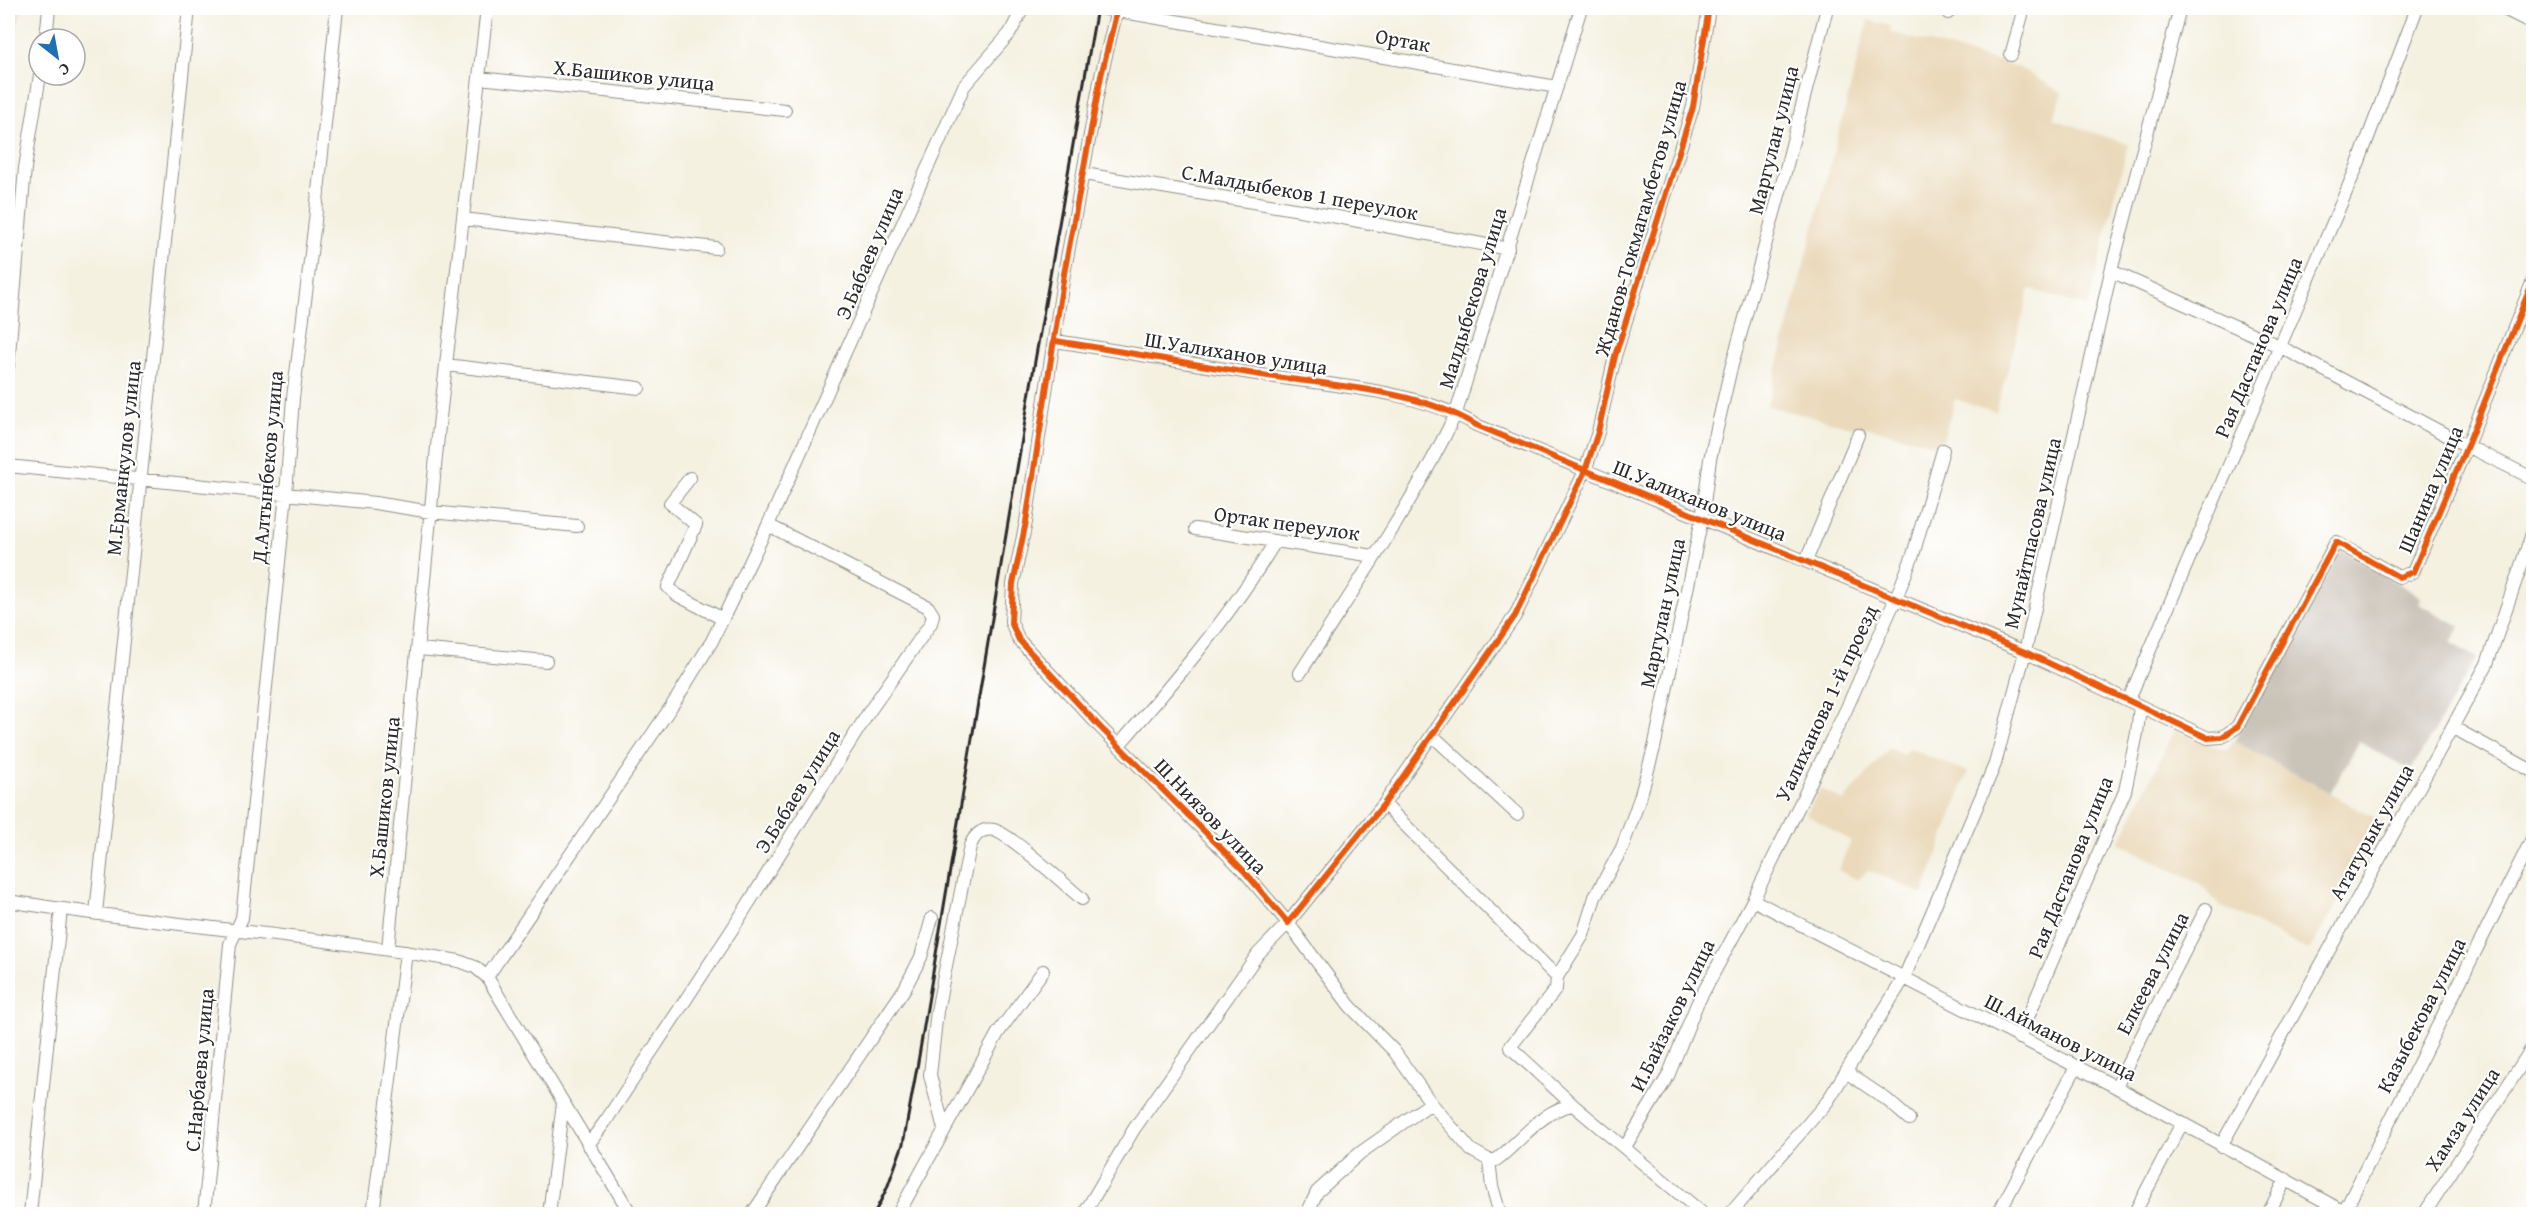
<svg xmlns="http://www.w3.org/2000/svg" width="2541" height="1222" viewBox="0 0 2541 1222" font-family="'Gentium Book Plus',serif">
<style>
.built{fill:#ead9ba}
.industrial{fill:#cac3b8}
.lines{fill:none;stroke-linecap:round;stroke-linejoin:round}
.street-casing{stroke:#908e86;stroke-width:14}
.street{stroke:#fff;stroke-width:12}
.rail{stroke:#2b2b2b;stroke-width:3}
.cycleway-casing{stroke:#fff;stroke-width:10}
.cycleway{stroke:#e8590c;stroke-width:6}
.labels{text-anchor:middle;dominant-baseline:central;stroke-width:4.5;stroke-linejoin:round;paint-order:stroke}
.street-label{font-size:21px;fill:#2b2b2b;stroke:#fff}
</style>
<rect width="100%" height="100%" fill="#fff"/>
<filter id="ink" filterUnits="userSpaceOnUse"><feTurbulence type="fractalNoise" baseFrequency=".0167" numOctaves="2"/><feDisplacementMap in="SourceGraphic" scale="12" xChannelSelector="R" yChannelSelector="G"/><feConvolveMatrix kernelMatrix="1 2 1 2 8 2 1 2 1" color-interpolation-filters="sRGB"/></filter>
<filter id="wash" filterUnits="userSpaceOnUse"><feTurbulence type="fractalNoise" baseFrequency=".008" numOctaves="4" result="noise"/><feDisplacementMap in="SourceGraphic" scale="24" xChannelSelector="R" yChannelSelector="G"/><feGaussianBlur stdDeviation="1.35" result="paint"/><feColorMatrix in="noise" values="0 0 0 0 0 0 0 0 0 0 0 0 0 0 0 0 0 1.4 0 .05"/><feComposite in="paint" operator="in"/></filter>
<g filter="url(#wash)">
<rect width="100%" height="100%" fill="#f4f1e1"/>
<path class="built" d="M8,8h14l-14,63z
M1868,20l23,6 -1,6 128,35 45,26 -10,26 75,25 -40,163 -58,-18 -34,123 -41,-13 -13,45h-9l-67,-17h-14l-85,-21z
M2175,730l51,21 8,-10 150,82 -75,128 -89,-46 -20,-21 -81,-41z
M1889,748l14,7 5,-7 60,24 -45,122 -55,-24 -10,10 -20,-10 13,-29 -45,-27 14,-26 24,13z"/>
<path class="industrial" d="M2341,550l80,47 -2,7 41,22 -9,16 26,16 -66,112 -52,-28 -29,51 -96,-52z"/>
</g>
<g filter="url(#ink)">
<g class="lines">
<g class="street-casing">
<path id="street" d="M1100,8l457,79
M2502,8l32,16
M1117,10l-16,66 -37,198 -38,248 -13,62 -2,38 8,18 81,87 145,145 43,51 96,-119 131,-188 70,-145 13,-39 17,-76 78,-249 16,-99
M1948,13v-5
M46,39l3,-31
M2011,55l13,-47
M479,78l306,32
M1084,174l216,36 208,39
M463,219l253,29
M2111,271l168,75 188,100 67,33
M1056,341c70,11 141,24 212,35 67,10 150,14 208,49l549,227 183,86 14,-1 15,-10 99,-185 63,35 14,-5 54,-126 67,-168
M446,365l193,23
M8,366l17,-198 15,-93
M8,466l367,37 56,9 146,14
M690,478l-20,25 26,22 -28,62 9,8 46,24
M1195,529l179,27
M1806,561l52,-126
M419,649l127,12
M1300,673c54,-85 113,-169 156,-260l125,-405
M2129,699l229,-535 59,-156
M2452,727l82,45
M1433,736l84,78
M1119,745c56,-64 112,-130 156,-203
M1384,804l173,173
M1753,900l363,187 232,127
M8,901c150,24 302,34 451,60l16,6 12,10 144,237
M96,913l93,-905
M388,949l51,-523 48,-418
M487,977l190,-279 35,-57 56,-116 196,-439 46,-53 13,-25
M2019,1038l106,-247 12,-58 3,-27
M1846,1072l40,27 23,20
M2116,1087l90,-178
M1573,1105l-63,-58 46,-58 1,-12 26,-42 12,-38 27,-49 18,-50 14,-50 48,-230 8,-59 20,-87 51,-184 46,-180
M944,1129l-14,-54 7,-64 33,-165c4,-10 12,-19 24,-16 19,6 70,54 88,69
M588,1145l19,-26 126,-191 136,-216 62,-89 2,-8 -5,-8 -160,-82
M2221,1146l266,-482 47,-136
M1625,1147l43,-71 29,-72 56,-104 92,-188 51,-114 17,-43 30,-105
M1489,1160l3,26 8,28
M2344,1212l190,-377
M30,1214l31,-305
M204,1214l26,-270 12,-26 44,-424 7,-96 22,-177 22,-213
M373,1214l33,-262
M549,1214l14,-111
M752,1214l153,-226 16,-31 11,-39
M898,1214l100,-181 45,-62
M1084,1214l50,-85 124,-175 30,-31 62,83 44,45 37,52 40,47 18,10h7c24,-18 47,-51 77,-55l128,107 -3,2
M1307,1214l10,-22 43,-39 71,-50
M1730,1214l97,-112 77,-124 91,-214 30,-112 86,-381 69,-263
M1998,1214l78,-147
M2134,1214l47,-89
M2268,1214l18,-35
M2424,1214l110,-169"/>
</g>
<use href="#street" class="street"/>
<path class="rail" d="M874,1214l13,-26 16,-44 15,-82 117,-701 62,-353"/>
<g class="cycleway-casing">
<path id="cycleway" d="M1117,10l-16,66 -37,198 -38,248 -13,62 -2,38 8,18 81,87 145,145 43,51 96,-119 131,-188 70,-145 13,-39 17,-76 78,-249 16,-99
M1056,341c70,11 141,24 212,35 67,10 150,14 208,49l549,227 183,86 14,-1 15,-10 99,-185 63,35 14,-5 54,-126 67,-168"/>
</g>
<use href="#cycleway" class="cycleway"/>
</g>
</g>
<g class="labels">
<g class="street-label">
<text transform="translate(1403 40) rotate(10)">Ортак</text>
<text transform="translate(634 75) rotate(6)">Х.Башиков улица</text>
<text transform="translate(1773 140) rotate(-76)">Маргулан улица</text>
<text transform="translate(1300 192) rotate(10)">С.Малдыбеков 1 переулок</text>
<text transform="translate(1640 218) rotate(-74)">Жданов-Токмагамбетов улица</text>
<text transform="translate(869 253) rotate(-67)">Э.Бабаев улица</text>
<text transform="translate(1472 298) rotate(-73)">Малдыбекова улица</text>
<text transform="translate(2258 347) rotate(-67)">Рая Дастанова улица</text>
<text transform="translate(1236 353) rotate(9)">Ш.Уалиханов улица</text>
<text transform="translate(123 458) rotate(-84)">М.Ерманкулов улица</text>
<text transform="translate(267 467) rotate(-85)">Д.Алтынбеков улица</text>
<text transform="translate(2430 489) rotate(-67)">Шанина улица</text>
<text transform="translate(1700 500) rotate(22)">Ш.Уалиханов улица</text>
<text transform="translate(1287 523) rotate(8)">Ортак переулок</text>
<text transform="translate(2032 533) rotate(-77)">Мунайтпасова улица</text>
<text transform="translate(1662 613) rotate(-78)">Маргулан улица</text>
<text transform="translate(1826 703) rotate(-65)">Уалиханова 1-й проезд</text>
<text transform="translate(797 791) rotate(-58)">Э.Бабаев улица</text>
<text transform="translate(384 797) rotate(-84)">Х.Башиков улица</text>
<text transform="translate(1211 816) rotate(46)">Ш.Ниязов улица</text>
<text transform="translate(2371 832) rotate(-61)">Ататурык улица</text>
<text transform="translate(2070 867) rotate(-68)">Рая Дастанова улица</text>
<text transform="translate(2152 973) rotate(-63)">Елкеева улица</text>
<text transform="translate(1672 1015) rotate(-64)">И.Байзаков улица</text>
<text transform="translate(2421 1015) rotate(-63)">Казыбекова улица</text>
<text transform="translate(2061 1037) rotate(27)">Ш.Айманов улица</text>
<text transform="translate(199 1070) rotate(-85)">С.Нарбаева улица</text>
<text transform="translate(2462 1119) rotate(-57)">Хамза улица</text>
</g>
</g>
<rect width="2541" height="1222" fill="none" stroke="#fff" stroke-width="30"/>
<g transform="translate(57 57) rotate(149)"><circle r="28" fill="#ffffff" stroke="#aaaaaa" stroke-width="1.5"/>
<path d="M0-4.5L10 22L0 15L-10 22Z" fill="#1f6fb2"/>
<text y="-9" font-size="16" font-weight="bold" text-anchor="middle" fill="#2b2b2b">С</text>
</g>
</svg>
